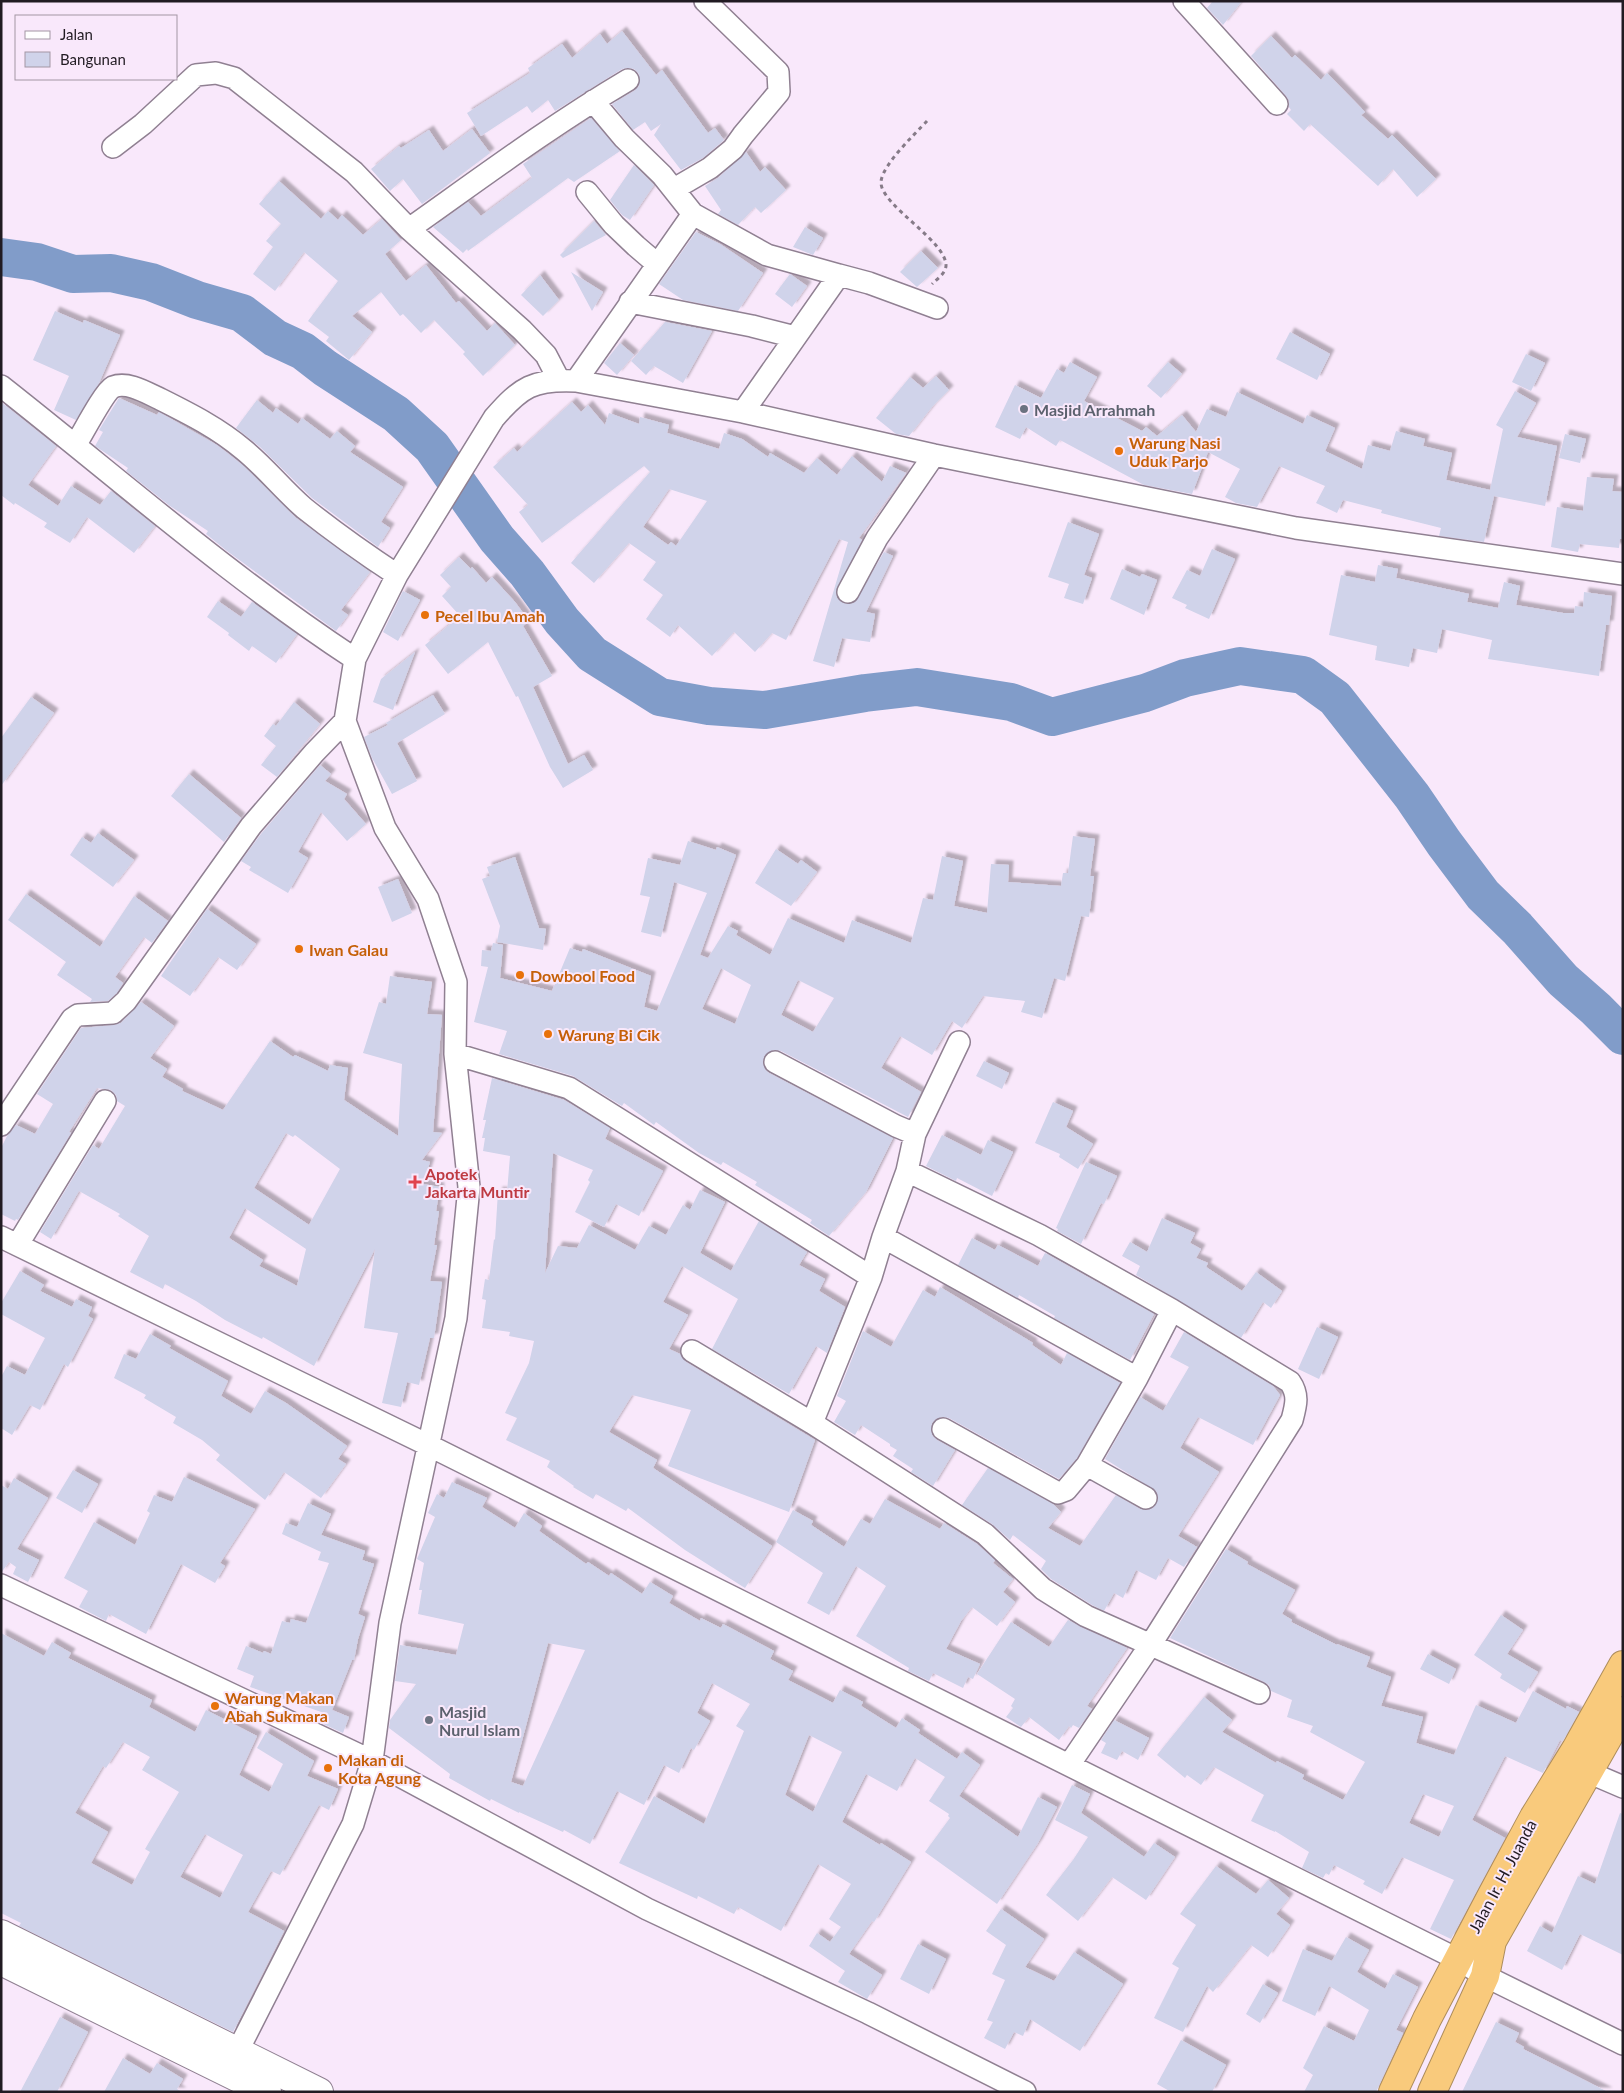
<svg xmlns="http://www.w3.org/2000/svg" width="1624" height="2093" viewBox="0 0 1624 2093" font-family="Lato,sans-serif">
<style>
.lines{fill:none;stroke-linecap:round;stroke-linejoin:round}
.river{stroke:#819cc9;stroke-width:38}
.building{fill:#d0d3ea;fill-rule:evenodd;filter:url(#shadow)}
.street-casing{stroke:#908092;stroke-width:24}
.secondary-casing{stroke:#908092;stroke-width:30}
.highway-casing{stroke:#ad8d5c;stroke-width:30}
.path{stroke:#867b88;stroke-width:3;stroke-dasharray:4 4;stroke-linecap:butt}
.street{stroke:#fff;stroke-width:21}
.secondary{stroke:#fff;stroke-width:28}
.highway{stroke:#f9ca7c;stroke-width:28}
.worship-dot{fill:#6b7280;stroke:#f9e8fb;stroke-width:2}
.food-dot{fill:#e8710a;stroke:#f9e8fb;stroke-width:2}
.health-dot{fill:#e0444e;stroke:#f9e8fb;stroke-width:2}
.labels{text-anchor:middle;dominant-baseline:central;stroke-width:4;stroke-linejoin:round;paint-order:stroke}
.worship-label{font-size:16px;font-weight:bold;fill:#5b616d;stroke:#f9e8fb;text-anchor:start}
.food-label{font-size:16px;font-weight:bold;fill:#c56008;stroke:#f9e8fb;text-anchor:start}
.health-label{font-size:16px;font-weight:bold;fill:#be3a42;stroke:#f9e8fb;text-anchor:start}
.street-label{font-size:16px;fill:#211b22;stroke:#f9e8fb}
</style>
<defs>
<filter id="shadow"><feDropShadow dx="4.5" dy="-4.5" stdDeviation="1" flood-color="#0004"/></filter>
</defs>
<rect width="100%" height="100%" fill="#f9e8fb"/>
<g class="lines">
<path class="river" d="M1,257l36,5 36,12 38,-1 40,9 46,18 45,13 33,25 28,13 22,17 71,46 36,33 65,92 30,34 35,48 30,33 68,43 49,9 56,4 100,-17 52,-6 94,15 41,15 93,-24 40,-15 55,-12 63,9 32,23 77,98 32,47 39,52 34,33 46,52 33,29 27,27"/>
</g>
<path class="building" d="M1213,1h29l-19,24 -16,-17z
M622,31l34,44 6,-5 46,63 7,-5 9,12 -21,18 -22,12 -27,-35 7,-11 -10,7 -6,-9 -12,8 -21,-26 22,-13 5,-5v-12l-5,-5 -6,-1 -6,1 -67,42 -7,-11 -16,13 -5,-7 -46,30 -14,-23 63,-40 -2,-5 34,-24 10,14 28,-24 7,10z
M1271,36l21,22 3,-3 26,25 6,-7 38,39 -4,3 27,24 4,-4 44,44 -19,18 -24,-28 -15,17 -68,-62 -6,7 -17,-17 4,-4 -2,-3v-6l-3,-5 -35,-40z
M591,118l29,33 -46,31 -6,-4 -100,73 -1,-2 -4,4 -30,-26 35,-25 13,14 51,-38 -9,-14z
M472,129l18,24 -68,51 -19,-25 -13,12 -19,-22 28,-23 2,2 28,-18 14,21z
M746,152l14,20 5,-5 21,23 -25,23 -6,-6 -17,18 -20,-11 3,-4 -16,-24 13,-8z
M634,165l20,20 -24,35 -8,-5 -12,-15z
M279,181l42,38 7,-8 10,9 4,-5 21,20 19,-16 19,21 -16,14 21,27 20,-16 30,38 3,-2 28,30 8,-8 20,22 -32,31 -20,-22 2,-2 -31,-32 -13,13 -18,-19 -3,2 -19,-24 -29,24 20,16 -23,28 -23,-19 3,-4 -21,-16 30,-40 -34,-29 -29,39 -22,-17 20,-27 -7,-6 15,-17 -22,-20z
M594,221l12,14 -43,23 -3,-3z
M805,227l18,11 -10,17 -20,-8z
M696,232l24,12 43,29 -25,38 -55,-11 -24,-16z
M921,251l17,17 -21,19 -17,-15z
M571,272l32,20 -11,19z
M790,274l17,12 -15,21 -17,-13z
M540,275l19,25 -16,16 -22,-21z
M55,311l28,12 1,-3 36,15 -21,48 -23,37 -22,-10 15,-34 -36,-16z
M665,322l47,9 -29,52 -29,-17 -8,9 -15,-14z
M1290,332l40,22 -13,26 -41,-21z
M620,343l14,12 -17,20 -13,-12z
M1526,354l19,9 -14,28 -19,-9z
M1070,362l27,15 -13,24 58,30 4,-4 11,9 25,-21 14,17 11,-23 19,8 11,-25 66,32 4,-9 28,13 -10,23 37,18 6,-24 22,6 6,-20 29,8 -2,7 29,7 -6,27 44,10 13,-61 -7,-4 19,-34 21,12 -19,34 40,9 -12,60 -51,-10 -10,46 -45,-6 2,-8 -60,-15 1,-3 -39,-10 -6,13 -21,-10 9,-17 -46,-20 -22,41 -21,-4 -11,-6 15,-28 -32,-17 -16,42 -48,-9 -84,-45 -4,6 -30,-19 -6,12 -25,-12 20,-42 26,13 16,-29 7,4z
M1168,362l14,12 -21,24 -14,-12z
M936,376l13,14 -17,17 -23,29 -13,-2 -20,-16 34,-41 13,11z
M119,398l38,17 2,-3 58,33 27,21 52,52 74,54 -29,38 7,5 -12,16 -109,-80 -21,-17 2,-3 -38,-25 -44,-35 2,-3 -33,-22 8,-14 -4,-2z
M257,400l16,13 3,-5 22,16 4,-6 28,21 7,-8 18,15 -5,6 53,35 -22,35 9,6 -12,19 -66,-49 -52,-51 -24,-19z
M1,402l55,44 -28,39 30,21 13,-20 29,19 11,-14 44,35 -21,27 -47,-36 -17,26 -26,-16 3,-4 -32,-20 -1,2 -13,-10z
M572,402l9,10 7,-7 17,20 4,-12 30,11 1,-7 29,8 -2,8 52,16 5,-16 18,6 26,18 2,-4 34,20 13,-15 20,17 15,-19 30,26 8,-16 16,7 -47,65 3,2 -26,52 1,6 6,5 6,1 6,-2 29,-50 9,4 -27,56 9,2 -5,28 -28,-4 -8,29 -21,-6 35,-119 -9,-3 -53,101 -14,-7 -17,19 -21,-20 -22,24 -34,-31 -8,12 -24,-18 17,-24 -20,-15 13,-18 -27,-19 -35,40 -23,-20 79,-91 -6,-6 -102,77 -23,-31 9,-7 -35,-38 21,-19 3,4zM669,489l38,12 -31,45 -5,-4 -3,3 -25,-18z
M1565,434l21,5 -6,24 -21,-5z
M1587,477l27,2 -2,12 11,1v47h-3l-1,9 -39,-4 -2,8 -27,-5 6,-40 26,4z
M1068,522l31,12 -15,41 8,3 -9,26 -19,-6 5,-14 -21,-7z
M1212,549l23,10 -26,60 -24,-11 2,-3 -15,-7 15,-28 13,6z
M459,557l12,12 1,-2 14,16 6,-6 23,25 14,19 -6,5 29,50 -19,11 35,77 16,-9 9,15 -30,18 -13,-21 -32,-71 -2,1 -28,-55 -40,32 -23,-29 35,-29 -18,-20 9,-9 -11,-12z
M1378,565l20,4 -2,9 73,16 -2,8 31,6 6,-26 16,4 -4,19 47,8h11l1,-7 8,1 1,-15 28,4 -3,29h-3l-7,51 -111,-17 4,-19 -50,-11 -5,24 -24,-5 -4,19 -34,-7 2,-14 -48,-11 12,-60 34,7z
M1122,569l18,8 2,-3 15,6 -13,35 -34,-16z
M403,591l17,9 -22,41 -15,-9z
M218,601l23,16 11,-15 45,32 -21,29 -24,-17 -3,5 -21,-16 1,-2 -22,-16z
M415,652l-22,58 -20,-8 8,-23z
M433,695l12,19 -48,29 20,38 -25,13 -20,-36 -8,-21 24,-12 -2,-2z
M31,697l23,16 -53,73v-48z
M294,702l26,22 -43,53 -16,-12 15,-19 -12,-10 9,-12 3,2z
M320,765l11,9 -6,7 22,13 -3,5 22,25 -19,17 -26,-29 -23,40 10,6 -20,35 -39,-23 2,-3 -10,-6 20,-27z
M189,774l52,44 -17,24 -53,-46z
M98,833l36,27 -21,27 -43,-32 12,-18 9,6z
M1073,836l22,3 -5,37h4l-5,41 -8,-1 -16,65 -11,-3 -12,40 -21,-6 4,-11 -42,-5 -21,32 -10,-7 -20,34 -32,-19 -19,32 40,24 -13,25 -127,-66 -7,-1 -10,6 -1,7 2,6 4,4 124,65 -27,54 -37,44 -19,-13 2,-3 -57,-35 2,-3 -34,-20 -2,3 -22,-12 -43,-31 -2,3 -30,-22 -2,3 -49,-30 -74,-22 8,-23 -33,-9 14,-55 -7,-1 1,-16 9,1 2,-8 10,2 -3,33 52,13 18,-43 12,4 1,-3 68,27 -7,31 13,4 50,-118 -33,-11 -13,55 -20,-5 9,-35 -10,-2 8,-37 32,7 8,-24 28,9 1,-3 19,8 -36,100 8,3 20,-32 10,5 -2,4 34,20 18,-37 56,25 8,-23 59,23 12,-45 10,2 9,-44 21,5 -9,45 33,7 4,-49 18,1 -1,17 53,4 2,-13h5zM721,968l30,17 -16,39 -33,-15zM798,980l36,18 -21,34 -32,-17z
M776,849l22,15 3,-4 16,12 -26,34 -36,-23z
M515,857l24,71 7,1 -3,21 -46,-8 3,-16 -18,-47 8,-3 -3,-9z
M398,879l14,34 -20,9 -14,-35z
M26,894l74,53 34,-51 34,25 -16,22 -8,-6 -29,40 8,6 -6,10 -9,8 -18,1 2,-3 -35,-24 9,-13 -58,-42z
M207,909l49,35 -19,26 -19,-13 -28,39 -29,-20z
M390,976l42,6 -5,32 15,1 -9,117 9,1 -20,27 8,2 -7,22 17,3 -4,24h3l-5,34h3l-7,36 12,1 -8,56h-4l-11,47 -12,-3 -6,25 -19,-4 16,-70 -34,-5 11,-79 -61,117 -51,-29 -1,2 -37,-19 -29,-19 -31,-17 -2,5 -33,-17 19,-36 -31,-20 2,-2 -41,-23 -28,48 -11,-7 53,-87 6,4 26,-43 -8,-5 -1,-6 -5,-5 -14,-2 -28,44 2,1 -53,87 -2,-1 -1,2 -14,-7v-66l6,-12 9,-11 19,9 18,-30 -16,-10 44,-66 33,-3 7,-2 20,-21 33,24 -24,32 17,11 -5,8 21,12 -1,2 41,19 47,-69 23,16 2,-2 33,16 2,-6 18,3 -4,32 54,36 4,-72 -39,-11 16,-51 7,2zM286,1133l7,4 2,-2 45,34 -31,56 -55,-37zM245,1208l61,41 -9,37 -38,-20 4,-6 -34,-22z
M984,1061l25,12 -7,16 -26,-13z
M492,1078l72,22 46,28 -5,11 58,32 -24,45 -23,-12 -12,23 -29,-15 15,-30 -2,-2 5,-10 -40,-17 -8,120 13,-27 19,2 12,-23 46,25 14,-24 17,9 17,-30 7,5 10,-20 25,12 -25,51 31,18 28,-50 48,31 -8,13 26,14 -6,12 26,16 -18,46 -11,-7 -27,48 -77,-45 26,-50 -56,-33 -19,36 25,13 -19,34 11,5 6,8 129,78 -26,72 -121,-46 23,-56 -59,-15 -23,37 48,28 -4,8 119,78 -27,42 -60,-38 -57,-42 -2,3 -30,-17 -3,5 -20,-12 1,-1 -27,-19 3,-6 -44,-21 11,-22 -12,-5 24,-50 5,-22 -25,-5 1,-4 -28,-4 4,-28 -4,-1 3,-20 4,1 5,-41 1,1 3,-49 9,1 3,-36 -27,-5 2,-13h-3l4,-18h-3z
M1053,1102l20,9 -7,16 27,17 -15,25 -19,-12 1,-3 -25,-11z
M942,1135l39,20 7,-15 25,12 -21,44 -35,-18 -1,3 -30,-15z
M1086,1162l31,14 -13,28 -3,-1 -20,41 -24,-13 1,-2 -2,-1z
M1162,1218l33,15 -5,10 11,6 -5,9 12,5 -2,4 36,24 14,-19 26,19 -11,17 -8,-6 -22,36 -105,-63 4,-9 -18,-10 8,-14 17,10z
M972,1238l23,12 3,-5 40,21 7,-13 109,61 -24,46 -76,-42 1,-2 -36,-21 -1,3 -60,-33z
M20,1271l24,14 -4,6 32,16 4,-8 16,8 -4,9 5,3 -25,48 -4,-3 -24,46 -10,-5 -18,30 -11,-7v-51l6,-11 18,9 20,-37 -44,-24v-11z
M940,1287l93,56 -1,2 29,20 6,-12 53,30 -43,75 -18,21 -110,-61 -7,-1 -6,2 -4,4v12l5,5 18,10 -22,36 -22,-14 2,-3 -20,-13 4,-6 -7,-4v-2l-29,-19 -6,10 -21,-13 12,-21 -9,-5 26,-65 28,16 32,-57 12,7z
M1317,1327l21,10 -19,42 -21,-10z
M1184,1332l89,54 7,9 -27,50 -55,-28 -18,31 39,24 -41,64 19,11 -13,20 -16,-9 -12,22 -20,-10 -13,28 -9,-5 -10,18 -12,-6 -41,-26 -10,-10 5,-8 -33,-26 -3,5 -18,-16 -30,-19 26,-37 65,36 8,8 -13,16 32,18 36,-51 24,14 7,1 6,-2 5,-10 -2,-7 -51,-32 35,-62 23,14 26,-44 -19,-10z
M150,1334l21,12 -2,2 59,33 -7,15 30,18 14,-23 21,12 61,43 -9,13 8,5 -25,34 -37,-26 -19,28 -49,-40 4,-5 -18,-15 -29,-17 3,-6 -32,-19 2,-3 -32,-17 10,-24 12,5z
M73,1470l25,14 -16,29 -26,-15z
M184,1477l71,32 -35,54 5,3 -10,17 -34,-19 -35,70 -37,-20 -3,7 -27,-14 9,-16 -24,-13 30,-56 41,23 15,-32 -3,-2 7,-16 18,7z
M14,1478l34,20 -31,51 22,11 -11,22 -15,-8 3,-7 -7,-5 -8,11v-88l7,4z
M452,1482l35,16 -5,9 33,21 9,-15 18,13 -3,5 47,33 2,-2 21,14 2,-3 31,21 8,-12 23,14 -4,7 31,18 1,-3 20,10 2,-4 51,27 -4,8 23,12 -5,9 45,23 7,-13 23,12 -2,4 35,22 6,-10 18,12 -2,3 39,26 5,-7 18,13 -21,31 59,41 20,-40 19,10 -19,36 -41,61 -72,-52 25,-34 -2,-2 1,-2 -20,-13 16,-24 -30,-19 -18,33 -31,-17 -24,48 38,23 1,-2 30,19 -37,60 -2,-1 -23,33 33,21 -15,24 -29,-17 7,-11 -36,-25 8,-13 13,9 11,-15 -12,-8 22,-35 -33,-20 -37,67 -43,-24 -4,7 -36,-18 -1,3 -78,-36 35,-67 50,28 40,-93 -8,-5 14,-22 -38,-21 -15,30 13,8 -16,29 -3,-2 -12,25 -15,-8 -20,40 -27,-14 -27,53 -26,-14 -1,2 -44,-20v1l-28,-14 -1,2 -41,-23 1,-4 -61,-46 1,-8 26,-36 -21,-3 5,-36 56,10 8,-31 -46,-10 4,-24h-3l5,-27 -7,-4 18,-42 -7,-4 9,-19 7,4zM548,1643l37,7 -62,136 -12,-4zM809,1735l33,17 -29,60 -28,-17z
M885,1499l55,30 4,-6 33,21 18,16 -2,3 20,16 -10,13 12,10 -18,24 -25,-19 -11,14 -15,28 34,15 -7,15 -5,-2 -5,11 -30,-15 -4,8 -21,-10 1,-3 -53,-32 30,-50 -30,-20 -27,49 -22,-12 16,-30 -47,-31 17,-32 20,11 -2,4 33,22 17,-28 9,5z
M308,1503l23,11 -10,21 44,16 -3,9 12,4 -16,50 7,3 -7,22 -4,21h-2l-20,50 17,7 -6,16 -22,-10 3,-10 -74,-26 4,-11 -17,-7 9,-23 17,7 1,-2 7,3 11,-33 8,2 1,-4 15,4 23,-60 -11,-3 3,-8 -39,-18 4,-11 11,4z
M1226,1549l22,13 -1,2 48,26 -13,24 10,6 -1,2 46,23v-1l33,13 -4,10 25,10 -10,29 42,11 -7,26 38,12 22,-50 40,18 17,-32 33,18 1,-3 12,6 -16,29 -3,-1 -17,33 -38,-17 -33,64 33,18 -54,101 -21,-10 24,-49 -52,-23 -20,37 -19,-10 2,-3 -31,-16 -5,10 -3,-2 -3,5 -21,-10 7,-16 -34,-21v1l-24,-11 13,-26 -50,-28 -13,18 -14,-10 -2,3 -28,-23 47,-58 28,23 -10,12 54,31 1,-2 27,14 -2,4 41,21 22,-38 -55,-30 3,-6 -26,-9 5,-17 -21,-9 -2,-6 -5,-3 -94,-44zM1423,1794l31,12 -15,31 -30,-14z
M1501,1615l22,15 -16,24 31,18 -13,21 -25,-15 2,-4 -28,-19z
M1068,1620l13,7 46,21 -40,58 5,3 -13,19 -6,-3 -2,3 -2,-2 -10,14 -30,-23 -8,10 -15,-10 7,-9 -2,-2 4,-7 -38,-25 34,-52 38,25z
M1,1633l43,23 8,-14 19,11 -3,5 84,42 -3,7 46,25 11,-22 51,26 -18,39 30,17 14,-28 -26,-16 9,-16 48,29 -7,15 31,13 -9,21 -10,-5 -39,70 -9,-4 -23,41 36,19 -51,101 -214,-106 2,-3 -20,-10zM123,1742l27,15 -8,13 37,22 -34,57 5,3 -18,33 -41,-22 17,-31 -33,-19 28,-47 3,2zM205,1834l38,21 -23,43 -40,-21z
M1428,1654l28,15 -7,15 -29,-15z
M1114,1720l35,18 -11,22 -16,-9 -5,9 -16,-7 5,-10 -5,-3z
M1072,1785l18,9 -9,19 63,44 10,-14 21,14 -29,43 -34,-23 -34,44 -32,-26 27,-35 15,-23 -33,-17z
M1620,1813l3,1v141l-43,-21 -18,36 -35,-19 13,-25 12,7 26,-57 17,8z
M1216,1866l40,28 12,-14 21,18 -13,16 14,11 -22,32 -17,-12 -38,47 -6,-6 -24,46 -29,-14 25,-50 -7,-4 24,-39 -16,-11z
M1001,1909l43,30 -19,28 29,14 20,-29 49,32 -43,67 -50,-32 -7,17 -9,-4 -9,17 -21,-11 9,-16 -6,-2 18,-40 -13,-6 14,-29 -20,-14z
M1346,1937l23,13 -12,22 28,17 8,-15 25,13 -22,43 7,3 -27,59h-72l9,-17 -10,-7 21,-42 30,15 15,-31 -40,-24 -14,30 -33,-15 21,-52 29,12z
M918,1944l28,15 -17,35 -29,-15z
M1263,1984l15,9 -18,30 -14,-9z
M60,2017l28,15 -31,60h-37z
M1496,2022l23,11 -4,9 9,5 -1,2 85,43h-146z
M1181,2040l45,25 -14,27h-41l-14,-8z
M123,2058l27,16 7,-11 26,16 -6,10 5,3h-78z"/>
<g class="lines">
<g class="street-casing">
<path id="street" d="M1184,1l93,103
M593,101l31,37 38,37 31,39 74,41 72,20
M113,147l30,-23 53,-49 20,-2 18,5 120,94 55,57 113,101 24,25 13,25
M674,189l36,-21 23,-19 10,-14 36,-43 -1,-20 -73,-71
M587,192l27,33 22,21 21,18
M409,229c72,-51 143,-104 219,-149
M630,302l122,24 43,11
M576,381l117,-167
M1,386c117,92 229,191 354,273
M743,412l96,-137 30,8 68,25
M76,444c7,-11 28,-52 37,-57 15,-6 34,6 47,12 30,15 58,29 84,51 22,18 39,40 60,58 30,24 61,46 93,67
M848,592l29,-54 57,-83
M455,1054l114,34 302,189
M775,1062l121,64 19,8
M1,1125l71,-106 6,-4 35,-2 13,-12 125,-175 63,-73 31,-32
M907,1171l132,64 133,75 118,72c9,13 6,23 2,38l-141,224 -82,121
M1,1237l429,209 1027,513 28,17 138,68
M883,1237l254,141 35,-68
M18,1244l87,-143
M692,1351l120,72 173,111 58,55 43,27 173,77
M1137,1378l-50,87 59,33
M812,1423l59,-146 12,-40 24,-66 8,-37 44,-92
M943,1429l115,64 8,-3 21,-25
M1,1585l371,176 275,148 221,104 157,79
M1588,1772l35,15
M231,2064l122,-240 19,-63 18,-138 66,-305 13,-131 -14,-133 1,-72 -28,-83 -43,-71 -40,-107 10,-62 42,-84 97,-157c27,-31 39,-39 82,-37l167,31 191,43 362,73 327,46"/>
</g>
<g class="secondary-casing">
<path id="secondary" d="M1,1934l318,158
M1,1961l266,131"/>
</g>
<g class="highway-casing">
<path id="highway" d="M1393,2092l34,-73 65,-124 42,-78 42,-68 47,-84
M1432,2092l53,-116 7,-35 131,-230"/>
</g>
<path class="path" d="M927,121c-12,13 -45,44 -46,61 -1,23 66,59 65,84 -1,8 -9,13 -14,18"/>
<use href="#street" class="street"/>
<use href="#secondary" class="secondary"/>
<use href="#highway" class="highway"/>
</g>
<g class="worship-dot">
<circle cx="1024" cy="409" r="5"/>
<circle cx="429" cy="1720" r="5"/>
</g>
<g class="food-dot">
<circle cx="1119" cy="451" r="5"/>
<circle cx="425" cy="615" r="5"/>
<circle cx="299" cy="949" r="5"/>
<circle cx="520" cy="975" r="5"/>
<circle cx="548" cy="1034" r="5"/>
<circle cx="215" cy="1706" r="5"/>
<circle cx="328" cy="1768" r="5"/>
</g>
<path class="health-dot" d="M412.5 1174.5h5v5h5v5h-5v5h-5v-5h-5v-5h5z"/>
<g class="labels">
<g class="worship-label">
<text x="1034" y="409">Masjid Arrahmah</text>
<text x="439" y="1711">Masjid<tspan x="439" dy="18">Nurul Islam</tspan></text>
</g>
<g class="food-label">
<text x="1129" y="442">Warung Nasi<tspan x="1129" dy="18">Uduk Parjo</tspan></text>
<text x="435" y="615">Pecel Ibu Amah</text>
<text x="309" y="949">Iwan Galau</text>
<text x="530" y="975">Dowbool Food</text>
<text x="558" y="1034">Warung Bi Cik</text>
<text x="225" y="1697">Warung Makan<tspan x="225" dy="18">Abah Sukmara</tspan></text>
<text x="338" y="1759">Makan di<tspan x="338" dy="18">Kota Agung</tspan></text>
</g>
<g class="health-label">
<text x="425" y="1173">Apotek<tspan x="425" dy="18">Jakarta Muntir</tspan></text>
</g>
<g class="street-label">
<text transform="translate(1502 1876) rotate(-62)">Jalan Ir. H. Juanda</text>
</g>
</g>
<rect width="1624" height="2093" fill="none" stroke="#211b22" stroke-width="5"/>
<rect x="15" y="15" width="162" height="65" fill="#f9e8fb" stroke="#a396a4"/>
<rect x="25" y="31" width="25" height="8" fill="#ffffff" stroke="#a396a4"/>
<text x="60" y="40" font-size="15" fill="#211b22">Jalan</text>
<rect x="25" y="52" width="25" height="15" fill="#d0d3ea" stroke="#a396a4"/>
<text x="60" y="65" font-size="15" fill="#211b22">Bangunan</text>
</svg>
